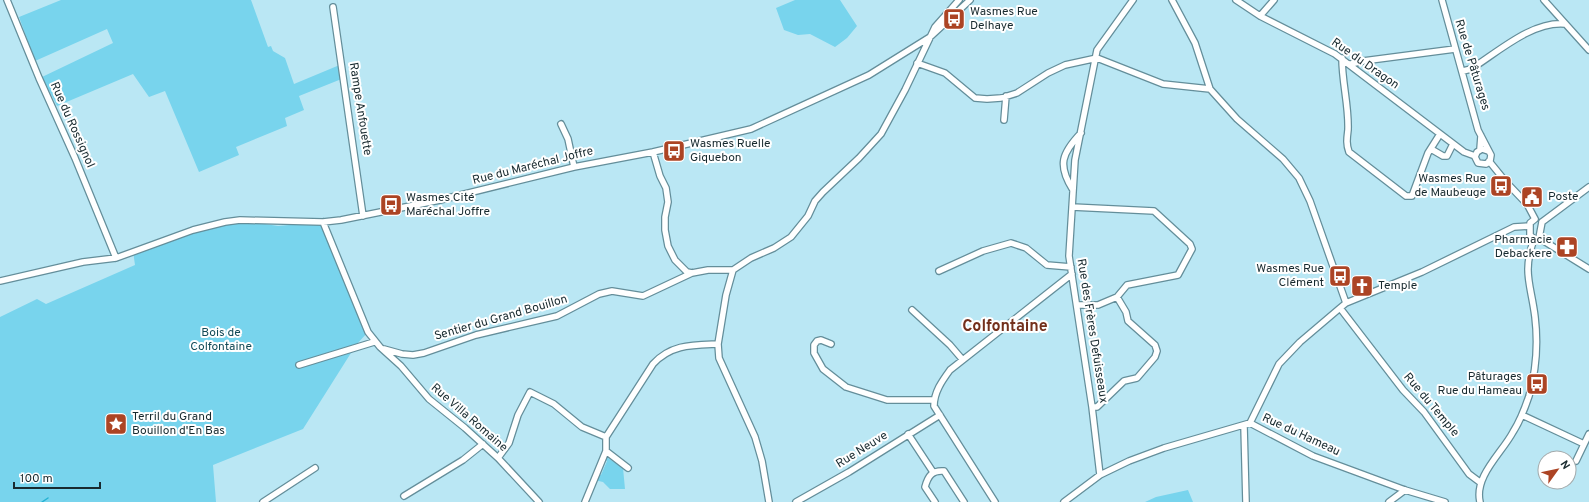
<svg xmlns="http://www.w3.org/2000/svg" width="1589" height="502" viewBox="0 0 1589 502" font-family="Overpass,sans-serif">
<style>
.green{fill:#78d4ed}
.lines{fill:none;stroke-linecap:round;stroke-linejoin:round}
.stream{stroke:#26b2d2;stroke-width:1.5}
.minor-casing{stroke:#648e9a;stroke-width:8}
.minor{stroke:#fff;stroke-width:5.5}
.labels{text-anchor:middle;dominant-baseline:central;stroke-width:4;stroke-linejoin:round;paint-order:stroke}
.poi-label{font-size:12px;fill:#182a2f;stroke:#fff;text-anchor:start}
.street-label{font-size:12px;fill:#182a2f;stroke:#fff}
.park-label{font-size:12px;fill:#124a57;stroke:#fff}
.district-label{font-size:16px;font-weight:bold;fill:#73301c;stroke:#fff}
</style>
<rect width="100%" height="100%" fill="#bae7f4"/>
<path class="green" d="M61,0h190l17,47 3,-1 2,5 12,7 9,26 48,-20 2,14 -45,18 5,14 -19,8 2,8 -51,21 3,8 -40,17 -34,-81 -16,6 -16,-23 -76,32 -15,-29 71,-34 -6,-14 -72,32 -16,-44z
M795,0h45l17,26 -10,12 -12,9 -25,-13 -12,1 -14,-5 -8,-22z
M240,220l38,6 45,-4 45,110 -12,13 -53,84 -90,36 3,37h-216v-185l37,-18 9,5 89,-39 -2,-14 41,-14z
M608,458l15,10 2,21h-15l-7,-7 -9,-2 2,-7 5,2 6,-14 -3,-2z
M1188,490l5,12h-48l11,-5z"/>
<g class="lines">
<path class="stream" d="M42,502l6,-4"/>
<g class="minor-casing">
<path id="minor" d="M7,0l32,78 36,80 41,100
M1172,0l23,43 15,46 27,30 46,40 16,19 11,23 36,102
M1236,0l24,16 75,38 129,98 11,4
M1442,0l36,130 13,25 -1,6 -4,3 -8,-1 -3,-6 2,-5 5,-3 6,2
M1544,0l45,50
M333,7l30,209
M1260,16l14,-16
M1342,58c0,25 7,48 6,72 -1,8 -2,14 1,22l57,44h6l16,-43 12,-19
M917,63l28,10 30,25 12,1 14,-1 16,-5 31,-20 17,-8 32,-7 66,26 47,5
M1351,64l12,-3 92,-12
M1463,71l8,-2c27,-17 61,-48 94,-45
M1004,120l2,-24
M561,124l7,15 6,28
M1431,149l12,7h4l6,-12
M1480,149l1,-13
M653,152l7,24 6,12 2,14 -3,15v13l3,16 7,14 12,12 5,1 16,-3h25
M1489,161l17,21 21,22 8,15
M1073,190c-16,-25 -11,-37 8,-57
M1072,207l82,4 36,33 2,5 -14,26 -51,10 -10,12
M323,222l45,110 12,15 21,19 28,33 36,29 33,30 41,44
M1542,222l47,-35
M1539,238l50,31
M1539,238l3,-16
M1534,239l-4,-4v-12l5,-4
M939,271l44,-20 28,-8 15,5 21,17 24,2
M0,281l83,-19 33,-4 77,-28 32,-8 15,-2 83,2 18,-2 99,-20 134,-33 79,-15 98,-23 118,-54 61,-38 40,-37
M1077,305h21l19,-8 9,15 2,9 27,24 2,6 -2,6 -18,21 -13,3 -27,26h-5
M912,310l38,35 12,14
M831,344l-10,-4 -4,1 -3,4v8l9,16 23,18 41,13h47
M384,349l18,5 11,1 11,-2 52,-18 81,-19 42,-22 13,-3 31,5 49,-23
M299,365l75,-23
M1522,415l62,29
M1250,423l29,-59 21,-22 40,-34
M1244,426l2,76
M908,434l25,38
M606,451l22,17
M498,458l11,-15 9,-28 12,-23 24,12 28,23 24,10
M1576,461l13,-27
M1100,475l-8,-68 -23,-151 6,-96 22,-110 36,-50
M1481,483l-12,-9 -45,-62 -21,-22 -63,-82 6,-5 76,-31 92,-45 16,-1
M404,496l59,-36 20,-16
M263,502l52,-34
M585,502l21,-51v-14l47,-73c18,-20 40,-19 65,-20
M769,502l-7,-41 -7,-24 -36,-79 -1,-14 8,-49 7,-25 18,-12 23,-10 17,-11 17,-21 7,-15 8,-9 36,-34 22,-24 24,-44 30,-63 24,-27
M796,502l53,-30 91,-57
M935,502l-10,-15c3,-11 7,-17 19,-16l20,31
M995,502l-61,-96c0,-14 8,-25 16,-36l122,-96
M1064,502l36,-27 29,-14 35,-13 86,-25 63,33 92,34 40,12
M1389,502l16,-12
M1480,502c-6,-26 22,-49 33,-70 7,-11 12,-24 16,-36 7,-25 9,-54 6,-79 -4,-33 -13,-44 -1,-78"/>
</g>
<use href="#minor" class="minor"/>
</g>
<defs>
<g id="bus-square" transform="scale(1.15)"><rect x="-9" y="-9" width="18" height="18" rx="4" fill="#ac4424" stroke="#fff"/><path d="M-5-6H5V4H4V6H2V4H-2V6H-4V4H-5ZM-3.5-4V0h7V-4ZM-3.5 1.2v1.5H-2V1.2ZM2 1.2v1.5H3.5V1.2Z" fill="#fff"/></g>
<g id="civic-square" transform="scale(1.15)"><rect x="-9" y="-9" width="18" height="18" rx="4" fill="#ac4424" stroke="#fff"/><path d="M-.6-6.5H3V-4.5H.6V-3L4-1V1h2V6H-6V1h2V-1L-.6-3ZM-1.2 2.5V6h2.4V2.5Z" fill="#fff"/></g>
<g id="pharmacy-square" transform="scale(1.15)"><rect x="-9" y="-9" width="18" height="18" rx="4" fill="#ac4424" stroke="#fff"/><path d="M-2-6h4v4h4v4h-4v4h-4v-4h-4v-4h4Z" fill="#fff"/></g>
<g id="church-square" transform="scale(1.15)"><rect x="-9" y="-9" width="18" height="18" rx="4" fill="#ac4424" stroke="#fff"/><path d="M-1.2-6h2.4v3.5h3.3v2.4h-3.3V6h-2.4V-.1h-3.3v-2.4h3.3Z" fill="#fff"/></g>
<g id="sight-square" transform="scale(1.15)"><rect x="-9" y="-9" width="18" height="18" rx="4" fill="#ac4424" stroke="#fff"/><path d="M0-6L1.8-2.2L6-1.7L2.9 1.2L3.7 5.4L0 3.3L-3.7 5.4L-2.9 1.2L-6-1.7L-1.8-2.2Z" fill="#fff"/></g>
</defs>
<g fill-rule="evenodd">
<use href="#bus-square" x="954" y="19"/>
<use href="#bus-square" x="674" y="151"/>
<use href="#bus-square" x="1501" y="186"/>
<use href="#civic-square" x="1532" y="197"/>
<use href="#bus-square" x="391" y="205"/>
<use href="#pharmacy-square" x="1567" y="247"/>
<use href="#bus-square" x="1340" y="276"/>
<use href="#church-square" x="1362" y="286"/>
<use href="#bus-square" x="1537" y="384"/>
<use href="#sight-square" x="116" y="424"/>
</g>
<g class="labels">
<g class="poi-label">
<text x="970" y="12">Wasmes Rue<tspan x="970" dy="14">Delhaye</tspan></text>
<text x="690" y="144">Wasmes Ruelle<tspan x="690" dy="14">Giquebon</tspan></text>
<text x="1486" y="179" text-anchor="end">Wasmes Rue<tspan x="1486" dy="14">de Maubeuge</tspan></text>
<text x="1548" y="197">Poste</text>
<text x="406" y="198">Wasmes Cité<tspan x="406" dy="14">Maréchal Joffre</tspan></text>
<text x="1552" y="240" text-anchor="end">Pharmacie<tspan x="1552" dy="14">Debackere</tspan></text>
<text x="1324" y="269" text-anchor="end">Wasmes Rue<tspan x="1324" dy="14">Clément</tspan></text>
<text x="1378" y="286">Temple</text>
<text x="1522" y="377" text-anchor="end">Pâturages<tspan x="1522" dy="14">Rue du Hameau</tspan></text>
<text x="132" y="417">Terril du Grand<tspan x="132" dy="14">Bouillon d'En Bas</tspan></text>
</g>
<g class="street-label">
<text transform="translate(1365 64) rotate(35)">Rue du Dragon</text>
<text transform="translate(1472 65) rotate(73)">Rue de Pâturages</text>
<text transform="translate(360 109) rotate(81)">Rampe Anfouette</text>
<text transform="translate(72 125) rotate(66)">Rue du Rossignol</text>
<text transform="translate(533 166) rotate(-14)">Rue du Maréchal Joffre</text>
<text transform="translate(501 318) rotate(-16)">Sentier du Grand Bouillon</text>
<text transform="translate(1092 331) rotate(81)">Rue des Frères Defuisseaux</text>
<text transform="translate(1431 405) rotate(50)">Rue du Temple</text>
<text transform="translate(469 418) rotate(41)">Rue Villa Romaine</text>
<text transform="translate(1301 435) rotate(25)">Rue du Hameau</text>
<text transform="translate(862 450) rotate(-32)">Rue Neuve</text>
</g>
<g class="park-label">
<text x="221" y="333">Bois de<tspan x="221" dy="14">Colfontaine</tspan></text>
</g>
<g class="district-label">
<text x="1005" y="327">Colfontaine</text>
</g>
</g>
<g transform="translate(1557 470) rotate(57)"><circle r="19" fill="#ffffff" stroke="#a3aaac"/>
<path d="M0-3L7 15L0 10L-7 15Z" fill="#ac4424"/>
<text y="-6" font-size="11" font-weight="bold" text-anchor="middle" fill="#182a2f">N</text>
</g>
<path d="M14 482v6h86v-6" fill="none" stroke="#182a2f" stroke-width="2"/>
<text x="20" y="482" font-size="12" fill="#182a2f" stroke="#ffffff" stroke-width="3" paint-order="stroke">100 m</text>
</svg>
